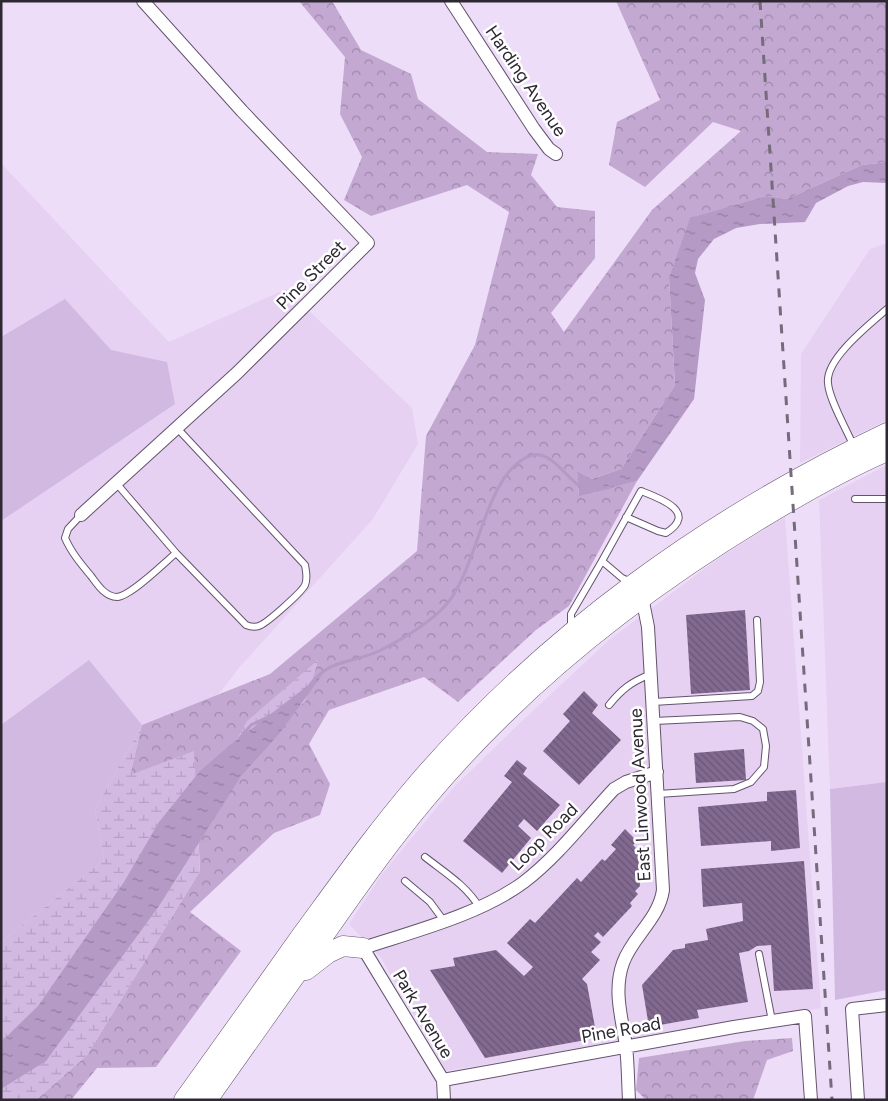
<svg xmlns="http://www.w3.org/2000/svg" width="888" height="1101" viewBox="0 0 888 1101" font-family="Figtree,sans-serif">
<style>
.built{fill:#e6d1f3}
.grass{fill:#d2b9e1}
.forest{fill:url(#forest-crowns)}
.wetland{fill:url(#wetland-marsh)}
.water{fill:url(#water-ripples)}
.lines{fill:none;stroke-linecap:round;stroke-linejoin:round}
.stream{stroke:#b49ac4;stroke-width:3}
.building{fill:url(#building-back-hatch)}
.service-casing{stroke:#63546c;stroke-width:8}
.minor-casing{stroke:#63546c;stroke-width:14}
.trunk-casing{stroke:#63546c;stroke-width:21}
.service{stroke:#fff;stroke-width:6}
.minor{stroke:#fff;stroke-width:12}
.trunk{stroke:#fff;stroke-width:20}
.rail{stroke:#756b7b;stroke-width:3;stroke-dasharray:9 9;stroke-linecap:butt}
.labels{text-anchor:middle;dominant-baseline:central;stroke-width:5;stroke-linejoin:round;paint-order:stroke}
.street-label{font-size:18px;fill:#2e2832;stroke:#fff}
</style>
<defs>
<pattern id="forest-crowns" width="20" height="18" patternUnits="userSpaceOnUse" patternTransform="scale(1.25)"><rect width="20" height="18" fill="#c3a8d2"/><path d="M2 6a3 3 0 1 1 6 0M12 15a3 3 0 1 1 6 0" fill="none" stroke="#9f89ab"/></pattern>
<pattern id="wetland-marsh" width="20" height="14" patternUnits="userSpaceOnUse" patternTransform="scale(1.25)"><rect width="20" height="14" fill="#d2b9e1"/><path d="M1 5h8M5 5V1M11 12h8M15 12V8" fill="none" stroke="#b59fc2"/></pattern>
<pattern id="water-ripples" width="26" height="14" patternUnits="userSpaceOnUse" patternTransform="scale(1.25)"><rect width="26" height="14" fill="#b49ac4"/><path d="M2 4q2-2 4 0t4 0M15 11q2-2 4 0t4 0" fill="none" stroke="#937ea0"/></pattern>
<pattern id="building-back-hatch" width="6" height="6" patternUnits="userSpaceOnUse" patternTransform="scale(1.25)"><rect width="6" height="6" fill="#826990"/><path d="M-1 5l2 2M0 0l6 6M5-1l2 2" fill="none" stroke="#6b5676"/></pattern>
</defs>
<rect width="100%" height="100%" fill="#eeddf8"/>
<path class="built" d="M1,163l168,179 117,-53 126,119 6,36 -45,75 -134,149 -66,86 -56,100 -116,95z
M887,243v177l-87,43 1,-109 69,-105z
M887,465v317l-57,7 -11,-289z
M785,517l36,491 -375,63 -65,-113 -32,-34 33,-50 71,-86 69,-67 87,-81 110,-82z"/>
<path class="grass" d="M65,299l46,51 56,12 8,42 -174,117v-184z
M89,660l53,65 -47,84 9,51 -103,82v-217z
M887,782v208l-52,10 -5,-211z"/>
<path class="forest" d="M299,1h33l29,49 50,24 7,25 69,53 51,2 -7,21 26,32 38,4v47l-44,55 13,19 88,-122 89,-79 -28,-9 -68,65 -36,-22 8,-43 43,-22 -44,-99h271v161l-25,3 -75,34 -20,-3 -77,23 -21,58 6,108 -54,84 -29,10 -15,-8 2,24 58,-14 -68,125 -33,24 -78,72 -34,-25 -95,33 -20,34 21,40 -10,31 -46,18 -84,79 51,39 -85,116 -59,1 -26,32h-35l51,-45 113,-184 -2,-41 120,-170 -121,154 -67,-39 12,-50 128,-51 147,-123 9,-115 49,-91 34,-133 -42,-27 -96,31 -27,-16 18,-43 -22,-43 5,-57z
M792,1038l1,13 -26,9 -14,40h-107l-10,-10 3,-32 106,-17z"/>
<path class="wetland" d="M319,659l-14,43 -57,44 -50,84 2,41 -113,184 -51,45h-35v-158l103,-82 -9,-51 47,-84 -12,50 64,-24 3,62 50,-92z"/>
<path class="water" d="M887,162v21l-24,-1 -15,4 -32,17 -11,19 -45,2 -24,4 -22,11 -16,20 -3,14 10,27 -11,99 -57,82 -58,15 -2,-25 15,8 29,-10 54,-84 -6,-108 21,-59 77,-22 20,3 75,-34z
M323,674l-44,60 -38,42 -82,130 -113,155 -45,28v-47l37,-36 86,-124 35,-60 41,-51 30,-26z"/>
<g class="lines">
<path class="stream" d="M597,490l13,-3
M310,685c20,-27 41,-21 69,-34 22,-11 49,-27 66,-45 33,-36 38,-125 80,-148 24,-14 39,19 56,29
M240,738l11,-13 19,-9"/>
</g>
<path class="building" d="M745,610l5,80 -59,4 -5,-79z
M584,691l14,14 -6,8 29,27 -42,45 -36,-34 27,-30 -7,-7z
M744,749l2,31 -50,3 -2,-30z
M517,760l10,8 -4,6 37,31 -23,26 -13,-12 -6,7 13,12 -29,35 -39,-32 49,-59 -8,-6z
M796,790l4,58 -29,3v-10l-70,5 -3,-39 69,-6v-9z
M625,829l12,12 -4,4 5,5 2,36 -5,5 3,3 -8,9 2,3 -29,31 -5,-5 -4,4 7,6 -10,10 9,8 -18,19 5,5 10,54 -112,20 -55,-88 25,-4 -2,-8 43,-8 28,26 9,-9 -26,-24 23,-24 5,4 42,-45 4,4 21,-23 3,2 11,-12 -5,-4z
M804,861l9,128 -39,2 -3,-46 -14,1 -8,5 -10,2 9,49 -51,8 2,8 -50,9 -7,-42 31,-35 12,-2v-4l23,-4 -2,-11 37,-8 -1,-18 -39,4 -2,-38z"/>
<g class="lines">
<g class="service-casing">
<path id="service" d="M854,447c-7,-17 -25,-47 -26,-64 -3,-24 42,-59 59,-74
M117,484l59,69 70,72c5,2 10,3 15,0 8,-4 41,-33 44,-40 3,-7 1,-13 0,-20l-128,-137
M855,499h32
M81,515l-13,14 -3,9c6,14 16,26 26,38 6,8 14,21 26,21 14,-1 47,-34 59,-44
M602,561l39,-70c18,7 58,21 25,42l-8,-2 -32,-14
M571,627v-13l31,-53 20,17 9,4
M653,702l99,-6 6,-5 2,-9 -3,-62
M609,705c13,-16 22,-23 42,-31
M654,721l86,-4 13,4 10,8 3,17 -2,21 -13,15 -17,7 -76,5
M425,857c19,15 42,29 54,50
M405,881l25,21 14,19
M759,954l13,67"/>
</g>
<g class="minor-casing">
<path id="minor" d="M451,1l83,128 15,20 7,5
M81,515l156,-142 131,-130 -126,-132 -99,-110
M443,1080l291,-53 71,-11 6,84
M444,1100l-1,-20 -80,-132c52,-17 118,-34 161,-66 34,-26 61,-62 90,-93l12,-7 31,-10
M629,1100c-1,-18 -1,-36 -3,-54 -4,-28 -13,-55 -3,-83 9,-26 36,-44 40,-73l-15,-263 -6,-30
M858,1100l-6,-91 35,-4"/>
</g>
<g class="trunk-casing">
<path id="trunk" d="M306,970l22,-17 15,-7 20,2
M184,1100c39,-54 77,-107 115,-161 39,-53 77,-107 120,-157 128,-148 291,-265 468,-349
M207,1100c38,-54 76,-107 114,-161 34,-48 67,-96 106,-142 93,-111 209,-203 333,-278 41,-25 83,-49 127,-68"/>
</g>
<use href="#service" class="service"/>
<use href="#minor" class="minor"/>
<use href="#trunk" class="trunk"/>
<path class="rail" d="M760,1l72,1099"/>
</g>
<g class="labels">
<g class="street-label">
<text transform="translate(526 81) rotate(56)">Harding Avenue</text>
<text transform="translate(311 275) rotate(-45)">Pine Street</text>
<text transform="translate(640 795) rotate(-93)">East Linwood Avenue</text>
<text transform="translate(544 837) rotate(-45)">Loop Road</text>
<text transform="translate(423 1014) rotate(59)">Park Avenue</text>
<text transform="translate(621 1030) rotate(-10)">Pine Road</text>
</g>
</g>
<rect width="888" height="1101" fill="none" stroke="#2e2832" stroke-width="5"/>
</svg>
